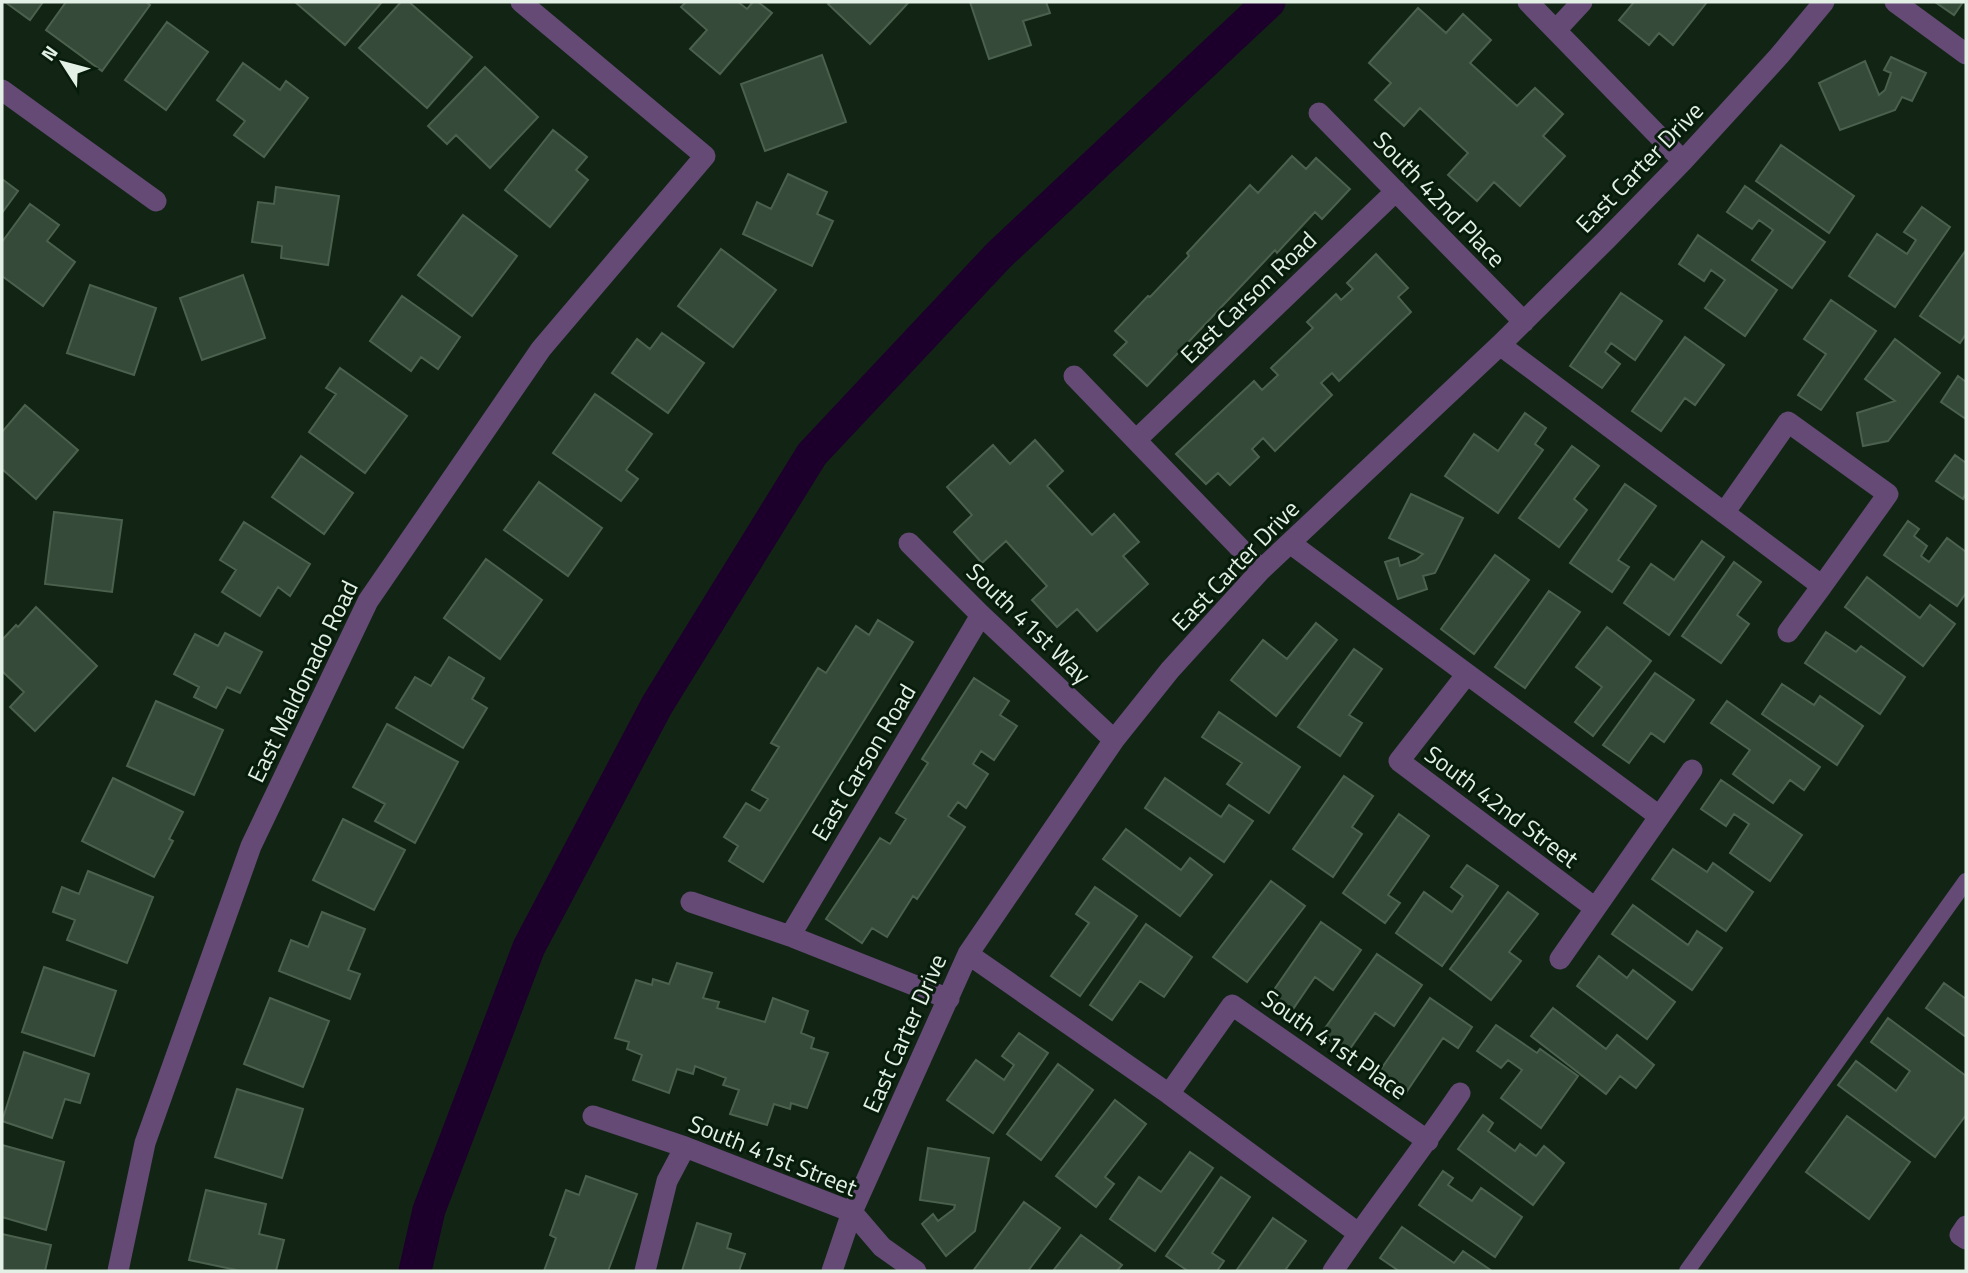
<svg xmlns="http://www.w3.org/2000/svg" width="1968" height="1273" viewBox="0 0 1968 1273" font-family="'Titillium Web',sans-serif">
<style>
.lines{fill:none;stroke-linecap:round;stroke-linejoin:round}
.canal{stroke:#1c002b;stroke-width:33}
.building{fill:#354a38;stroke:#4b614e;stroke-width:2}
.service{stroke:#644a75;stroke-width:16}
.minor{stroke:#644a75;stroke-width:21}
.labels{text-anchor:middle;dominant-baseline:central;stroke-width:6;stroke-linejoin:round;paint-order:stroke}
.street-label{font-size:24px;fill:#e3f0e5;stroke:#081c0c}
</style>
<rect width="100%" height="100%" fill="#122515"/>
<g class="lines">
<path class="canal" d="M415,1271l14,-61 100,-263 128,-242 155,-251 187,-199 270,-253"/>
</g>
<path class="building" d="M5,2h38l-13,18z
M66,2h80l4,3 -48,66 -56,-41z
M295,2h87l-37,43z
M401,2h8l63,55 -45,51 -68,-60z
M686,2h52l9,7 6,-7h5l14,11 -52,61 -30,-25 17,-19 -26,-23z
M831,2h78l-39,42 -42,-40z
M970,2h76l4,11 -27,8 8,24 -42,14z
M1634,2h73l-34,43 -14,-12 -10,12 -30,-25z
M1935,2h28l-9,13z
M1418,8l28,25 17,-19 28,26 -21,23 47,43 18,-18 28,26 -20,22 22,20 -45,50 -26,-24 -17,19 -29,-26 20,-22 -48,-45 -16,18 -29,-26 16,-17 -22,-20z
M167,22l41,30 -42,58 -41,-30z
M822,55l24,67 -81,29 -24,-67z
M1891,57l35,16 -14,28 -10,-4 -7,13 -55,20 -21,-47 46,-22 14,34 6,-5 6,-17 -7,-3z
M243,63l37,27 6,-9 22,17 -44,59 -30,-22 11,-14 -28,-21z
M485,67l53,50 -48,51 -34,-33 -9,9 -19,-18z
M553,130l34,27 -11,13 12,10 -38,47 -45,-37z
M1781,145l73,51 -25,37 -73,-52z
M1292,156l14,13 10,-11 34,31 -28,30 -7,-7 -38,41 -2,-3 -128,136 -33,-31 13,-13 -12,-11 33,-35 2,1 39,-41 -2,-3 63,-68 8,8z
M788,174l39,18 -10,22 16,7 -21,45 -69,-32 14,-32 14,7z
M2,179l16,12 -16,22z
M1745,186l80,56 -33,46 -40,-28 21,-30 -14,-10 -7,9 -25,-17z
M276,187l63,9 -11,69 -47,-7 1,-12 -30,-4 6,-40 16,2z
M30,204l29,21 -12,16 28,21 -32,44 -41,-30v-34z
M1922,207l28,20 -55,80 -46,-31 28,-42 30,20 9,-14 -12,-8z
M463,215l54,41 -45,60 -54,-41z
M1698,235l79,55 -32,46 -40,-28 20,-28 -14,-10 -7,11 -25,-17z
M721,249l55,41 -43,57 -55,-41z
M1966,250v84l-6,9 -40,-27z
M1376,254l32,34 -10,9 13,15 -72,69 -7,-8 -11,10 11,12 -57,56 -12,-13 -11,11 7,8 -29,28 -12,-12 -12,11 -30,-30 78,-73 8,9 16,-15 -7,-7 42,-40 -6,-6 29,-28 5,6 12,-11 -6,-6z
M243,275l22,63 -63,22 -22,-62z
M90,285l66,23 -22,67 -67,-22z
M1621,293l41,28 -27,39 -24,-17 -6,9 15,12 -18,24 -32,-22z
M402,296l58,41 -22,32 -17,-12 -10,14 -41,-30z
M1831,300l45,31 -55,79 -23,-15 28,-41 -22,-15z
M662,333l42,30 -36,50 -56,-40 25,-34 13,10z
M1685,337l39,28 -29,40 -10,-7 -24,33 -29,-20z
M1895,339l45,34 -52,68 -25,5 -6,-33 38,-12 -30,-22z
M340,368l67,48 -42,57 -56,-41 27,-38 -10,-6z
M1958,376l8,6v37l-25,-17z
M595,394l57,40 -26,36 12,9 -17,22 -68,-48z
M25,405l53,45 -42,49 -34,-30v-37z
M1525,413l21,15 -11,16 8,6 -45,63 -53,-37 29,-42 24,17z
M1035,440l28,31 -16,15 45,49 22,-21 25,28 -16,14 25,28 -51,47 -20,-22 -20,18 -25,-27 15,-14 -41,-45 -24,22 -28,-31 18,-17 -25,-28 46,-42 17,19z
M1572,446l27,20 -25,33 13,11 -28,37 -40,-29z
M1955,455l11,8v30l-3,6 -27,-18z
M301,456l52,37 -29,41 -52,-37z
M539,482l63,46 -34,48 -64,-46z
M1625,484l31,22 -38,54 11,7 -17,25 -42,-29z
M1411,494l52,24 -28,55 -12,3 4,13 -29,10 -13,-37 13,-4 2,8 16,-6 7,-6 -34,-16z
M54,512l68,8 -10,72 -67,-8z
M1908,521l11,8 -5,7 13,10 -6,10 8,6 18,-24 19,14v41l-9,13 -73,-51z
M244,522l66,42 -20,32 -12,-9 -18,29 -38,-24 14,-22 -16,-10z
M1702,541l22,16 -55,78 -45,-32 27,-39 23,16z
M1495,555l34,25 -55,74 -33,-25z
M486,559l56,41 -42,59 -56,-41z
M1734,562l27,20 -24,33 12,9 -28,39 -39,-27z
M1867,577l53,41 10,-13 25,19 -32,42 -78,-59z
M1549,591l31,21 -55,76 -30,-21z
M36,607l61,59 -62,65 -25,-24 14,-15 -22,-21v-31l14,-15 2,2z
M878,620l35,22 -150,240 -34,-21 9,-15 -14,-9 22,-34 14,8 8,-12 -16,-9 27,-43 -8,-4 47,-75 8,5 30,-47 13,9z
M1316,623l21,17 -61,76 -45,-36 32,-40 24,19z
M1607,627l44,34 -58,75 -18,-14 27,-35 -26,-20z
M1826,632l30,20 5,-6 44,31 -25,37 -75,-51z
M225,633l37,19 -22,41 -13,-6 -11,21 -22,-11 5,-10 -25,-13 21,-40 23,12z
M1354,649l28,20 -33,46 13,8 -22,33 -42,-29z
M449,657l35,21 -12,21 15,9 -24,40 -67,-40 19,-31 16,9z
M1655,673l39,27 -30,42 -13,-9 -22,30 -26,-18z
M974,678l35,23 -9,14 17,11 -23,34 -13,-9 -8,13 15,10 -22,34 -8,-6 -10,14 17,11 -48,72 -4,-3 -26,41 -15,-9 -10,15 -36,-24 54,-81 10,6 16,-25 -10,-6 32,-50 -6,-4z
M1782,684l32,21 6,-9 43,30 -26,39 -75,-51z
M156,701l67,29 -29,65 -67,-29z
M1727,701l93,66 -16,23 -14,-10 -17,23 -40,-29 17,-24 -39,-27z
M1219,712l81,55 -31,46 -42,-29 15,-21 -40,-26z
M387,724l71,38 -43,81 -40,-22 10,-17 -32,-17z
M1344,776l29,20 -21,31 10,7 -29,43 -40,-28z
M113,778l70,34 -14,27 4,2 -19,36 -72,-36z
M1165,778l56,39 8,-12 24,16 -29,41 -79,-54z
M1721,780l81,55 -32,46 -40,-28 19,-29 -15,-10 -8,12 -25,-17z
M1399,814l30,22 -41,59 12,8 -15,20 -42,-30z
M343,819l62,31 -31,60 -61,-30z
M1126,829l55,41 9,-12 22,17 -32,41 -77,-57z
M1673,849l34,23 6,-9 40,29 -27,39 -74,-52z
M1467,865l31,21 -56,80 -46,-33 28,-41 28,20 11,-16 -12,-9z
M88,871l65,26 -26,66 -60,-23 8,-20 -22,-8 9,-25 17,7z
M1271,881l34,25 -58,76 -34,-25z
M1095,887l42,29 -57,80 -29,-20 38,-53 -13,-9z
M1508,892l30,22 -29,38 12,9 -30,39 -41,-31z
M1633,905l55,40 9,-14 25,17 -30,42 -80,-56z
M322,912l43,17 -17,41 12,4 -10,25 -71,-28 12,-31 17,7z
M1321,922l40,28 -28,40 -18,-13 -24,35 -22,-15z
M1146,924l46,33 -28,40 -24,-16 -28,39 -22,-15z
M1377,954l45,31 -28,41 -19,-13 -28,40 -26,-19z
M1599,956l28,22 6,-8 42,32 -28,37 -70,-53z
M677,963l35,10 -9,25 16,4 -2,6 48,14 8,-24 35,13 -7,22 13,5 -3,10 17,5 -21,55 -16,-5 -1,6 -16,-5 -7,21 -37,-11 9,-24 -16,-5 3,-7 -31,-12 -2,8 -16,-5 -8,24 -36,-13 9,-25 -15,-6 2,-7 -14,-4 21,-58 16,5 1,-6 16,5z
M44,967l72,24 -22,65 -72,-24z
M1944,983l22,16v38l-40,-29z
M270,998l59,23 -26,66 -59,-23z
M1430,998l42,29 -14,21 -15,-10 -38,56 -28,-19z
M1553,1008l53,41 11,-14 37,30 -18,23 -16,-12 -14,18 -75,-58z
M1888,1018l78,58v39l-31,42 -97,-72 18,-24 40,30 14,-20 -39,-29z
M1496,1025l41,28 3,-4 38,27 -37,52 -40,-30 21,-28 -14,-10 -7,8 -24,-17z
M1019,1033l29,20 -55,80 -46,-33 29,-40 28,20 10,-15 -12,-9z
M24,1052l65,22 -9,29 -15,-4 -13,39 -50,-17z
M1058,1064l35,26 -52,70 -34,-26z
M237,1089l66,20 -21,69 -67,-21z
M1115,1100l31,24 -41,53 9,7 -18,23 -40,-31z
M1483,1115l10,8 -5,8 27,20 5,-7 16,12 8,-10 20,17 -31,42 -75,-56z
M1847,1116l63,46 -41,57 -63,-47z
M2,1145l62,17 -18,68 -44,-13z
M928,1148l61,10 -14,73 -29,25 -24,-32 11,-10 5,7 16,-12 1,-4 -35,-5z
M1190,1152l23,16 -58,83 -45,-32 29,-42 22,15z
M1443,1171l10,7 -5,7 24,16 9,-13 41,29 -27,40 -76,-52z
M586,1176l51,18 -29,77h-64l12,-33 -6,-3 16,-45 13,5z
M1221,1177l29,20 -38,56 12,8 -7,10h-29l-22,-15z
M206,1190l60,14 -7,30 25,6 -8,31h-35l-52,-11z
M1024,1202l36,26 -32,43h-55z
M1273,1218l33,23 -20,28 4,2h-54z
M697,1223l34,11 -4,14 18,6 -6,17h-57z
M1402,1227l52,36 9,-12 29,20h-93l-19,-13z
M2,1234l49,11 -6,26h-43z
M1081,1235l41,30 -5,6h-64z"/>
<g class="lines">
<path class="service" d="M1687,1271l279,-390"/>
<path class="minor" d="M1528,2l155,159
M1895,2l71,52
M1556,30l26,-28
M2,90l154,111
M1319,113l205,209
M1500,345l322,241 -34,46
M1074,376l187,194
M1136,440l260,-249
M1724,513l64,-91 100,72 -66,92
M909,543l72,72 133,125
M1290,543l369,273
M1467,674l-68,87 196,147
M691,902l99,34 159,63
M790,936l191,-321
M968,954l201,140 189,139
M1560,959l132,-189
M1169,1094l63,-89 196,136
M593,1116l92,31 167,65 30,35 34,24
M1966,1226l-6,9 6,4
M118,1271l27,-128 106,-297 117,-245 173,-252 164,-193 -184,-154
M645,1271l22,-90 18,-34
M832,1271l20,-59 116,-258 146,-214 56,-70 91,-100 239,-225 106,-105 77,-79 96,-105 45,-54
M1333,1271c40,-60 86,-117 127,-178"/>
</g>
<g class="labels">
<g class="street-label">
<text transform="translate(1639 167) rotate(-46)">East Carter Drive</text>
<text transform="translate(1440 199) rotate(46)">South 42nd Place</text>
<text transform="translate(1248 297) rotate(-44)">East Carson Road</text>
<text transform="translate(1235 565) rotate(-46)">East Carter Drive</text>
<text transform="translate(1029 623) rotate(44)">South 41st Way</text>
<text transform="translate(302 681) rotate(-64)">East Maldonado Road</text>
<text transform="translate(863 762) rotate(-59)">East Carson Road</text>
<text transform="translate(1502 806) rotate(37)">South 42nd Street</text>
<text transform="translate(904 1033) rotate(-66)">East Carter Drive</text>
<text transform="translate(1335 1044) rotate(35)">South 41st Place</text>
<text transform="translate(773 1155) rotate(22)">South 41st Street</text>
</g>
</g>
<rect width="1968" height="1273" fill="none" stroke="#e3f0e5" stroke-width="7"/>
<g transform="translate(63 63) rotate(306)" stroke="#081c0c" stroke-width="5" paint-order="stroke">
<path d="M0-5L12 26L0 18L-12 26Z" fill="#e3f0e5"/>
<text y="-10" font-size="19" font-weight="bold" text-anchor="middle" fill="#e3f0e5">N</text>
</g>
</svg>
